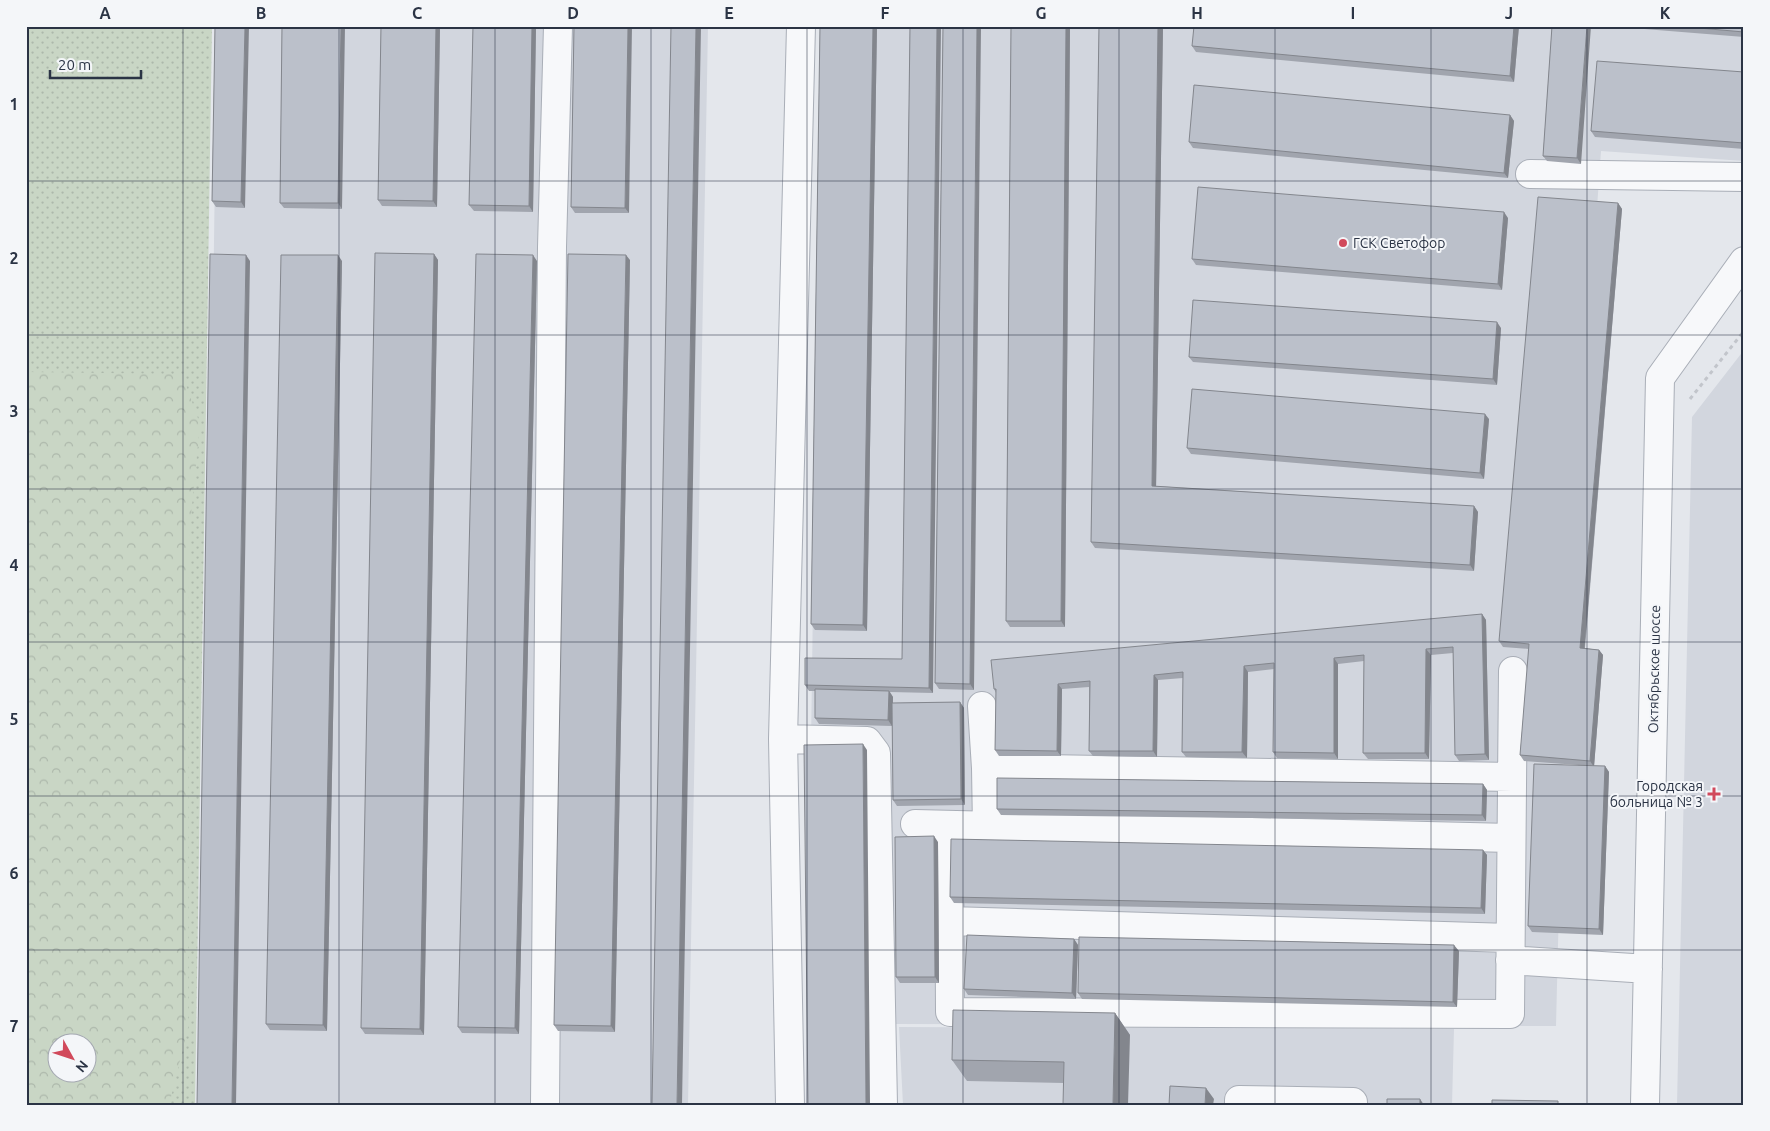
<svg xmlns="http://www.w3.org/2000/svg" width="1770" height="1131" viewBox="0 0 1770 1131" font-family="Ubuntu,sans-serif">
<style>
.built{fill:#d2d6de}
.grass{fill:url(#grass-dots);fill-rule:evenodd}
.forest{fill:url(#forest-crowns);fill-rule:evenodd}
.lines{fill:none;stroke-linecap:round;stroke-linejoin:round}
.minor-casing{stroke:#a9aeb7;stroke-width:30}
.path{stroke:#c2c5cb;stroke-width:3;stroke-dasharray:4 4;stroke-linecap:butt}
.minor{stroke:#f7f8fa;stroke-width:28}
.wall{fill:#a1a5ae}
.shaded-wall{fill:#83868d}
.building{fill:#bbc0ca;stroke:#83868d}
.grid{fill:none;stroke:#2b3445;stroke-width:1;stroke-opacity:0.55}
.poi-dot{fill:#d1495b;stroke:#f4f6f9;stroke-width:2}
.labels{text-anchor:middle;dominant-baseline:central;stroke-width:4;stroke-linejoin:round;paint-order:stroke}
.poi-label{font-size:14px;fill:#2b3445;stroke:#f4f6f9;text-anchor:start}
.street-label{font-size:14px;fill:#2b3445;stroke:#f4f6f9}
.neatline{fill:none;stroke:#2b3445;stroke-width:2}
.grid-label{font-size:16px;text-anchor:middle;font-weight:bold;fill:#2b3445}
</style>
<defs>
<pattern id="grass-dots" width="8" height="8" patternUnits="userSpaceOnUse" patternTransform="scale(1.25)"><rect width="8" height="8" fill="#c9d6c5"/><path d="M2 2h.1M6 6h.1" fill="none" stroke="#adb8ab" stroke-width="1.8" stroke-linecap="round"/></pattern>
<pattern id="forest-crowns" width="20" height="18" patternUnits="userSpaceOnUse" patternTransform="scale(1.25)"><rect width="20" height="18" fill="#c9d6c5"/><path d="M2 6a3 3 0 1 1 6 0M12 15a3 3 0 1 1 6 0" fill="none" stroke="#adb8ab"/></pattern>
</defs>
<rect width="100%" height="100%" fill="#e4e7ec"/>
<path class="built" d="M217,26h491l-20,1079h-486z
M821,26h923v135l-143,-10 -36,513 -9,362 -662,-2 2,81h-90z
M1744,350v755h-67l15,-688z
M899,1027l555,2 -2,76h-549z"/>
<path class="grass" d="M26,26h186l-17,1079h-169zM58,1044h30v30h-30z"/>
<path class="forest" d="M26,372l156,2 18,50 -11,112 -1,492 -19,77h-143zM58,1044h30v30h-30z"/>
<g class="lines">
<g class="minor-casing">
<path id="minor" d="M1530,174l214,3
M982,706l4,62 1,59
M783,739l84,2 9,12 7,352
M986,768l526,9
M915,824l596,14
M949,825l1,187 560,2 3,-343
M949,921l561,17
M1510,960l138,9
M545,1105l7,-858 6,-221
M790,1105l-7,-366 18,-713
M1239,1105v-5l114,2v3
M1645,1105l15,-727 84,-117"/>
</g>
<path class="path" d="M1690,399l54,-68"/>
<use href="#minor" class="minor"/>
</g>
<path class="wall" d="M215,26l30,182 -29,-1 -4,-6z
M282,26l60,183 -58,-1 -4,-5z
M381,26h59l-3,181 -55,-1 -4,-6z
M473,26h63l-3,186 -59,-1 -5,-6z
M574,26l55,187h-54l-4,-6z
M820,26h57l-10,605 -52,-1 -4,-6z
M910,26l23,667 -43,-1 3,5v6l67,-1 4,6 1,97 -68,1 -4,-6 -1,-74 -73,-2 -4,-6v-27h-6l-4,-6 97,-26z
M943,26l31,664 -35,-1 -4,-6z
M1011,26h59l-5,601h-55l-4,-6z
M1099,26h64l-7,460 318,20 4,6 -4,59 -379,-23 -4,-6z
M1519,26l-5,56 -318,-30 -4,-6z
M1552,26l29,138 -34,-3 -4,-5z
M1607,26h137v11z
M1744,72v77l-149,-12 -4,-6z
M1510,115l4,6 -6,57 -315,-30 -4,-6z
M1618,203l4,6 -37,439 14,2 4,5 -9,111h11l4,6 -6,163 -71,-3 -4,-6 50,-161 -54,-4 -4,-6 9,-106 -26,-2 -4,-6z
M1508,218l-6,72 -306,-25 -4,-6z
M434,254l4,6 -14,775 -59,-1 -4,-6z
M630,260l-15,772 -57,-1 -4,-6z
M342,261l-15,770 -57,-1 -4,-6z
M537,261l-18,773 -57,-1 -4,-6z
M1501,328l-4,57 -304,-23 -4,-5z
M1489,419l-5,60 -293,-25 -4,-6z
M1482,614l4,6 3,140 -30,1 -4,-6 -2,-102 -22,2 -2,104h-61l-5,-6 1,-92 -26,3v95l-61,-1 -4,-6 1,-83 -26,3 -1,86 -61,-1 -4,-5 1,-74 -25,2 -1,77 -64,-1 -4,-5v-64l-27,2 -1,67h-62l-4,-6 1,-57 -2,-4z
M1483,784l4,6 -1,31 -485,-6 -4,-6z
M938,842l1,141h-39l-4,-6z
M1483,850l4,5 -2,59 -531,-11 -4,-6z
M1074,939l4,6 -2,54 -108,-4 -4,-6z
M1459,951l-2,56 -375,-8 -4,-6z
M1115,1013l15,22 -66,48 -97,-2 -15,-21z"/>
<path class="shaded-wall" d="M245,26h4l-4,182 -4,-6z
M341,26h4l-3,183 -4,-6z
M436,26h4l-3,181 -4,-6z
M532,26h4l-3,186 -4,-6z
M628,26h4l-3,187 -4,-5z
M696,26h5l-19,1079h-5z
M873,26h4l-10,605 -4,-6z
M937,26h4l-8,667 -4,-5z
M977,26h4l-7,664 -4,-6z
M1066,26h4l-5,601 -4,-6z
M1158,26h5l-7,466 -4,-6z
M1514,26h5l-5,56 -4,-6z
M1587,26h4l-10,138 -4,-6z
M1510,115l4,6 -6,57 -4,-5z
M1618,203l4,6 -38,445 -4,-6z
M1504,212l4,6 -6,72 -4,-6z
M434,254l4,6 -14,775 -4,-6z
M246,255l4,6 -14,844h-4z
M338,255l4,6 -15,770 -4,-6z
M533,255l4,6 -18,773 -4,-6z
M626,255l4,5 -15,772 -4,-6z
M1497,322l4,6 -4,57 -4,-6z
M1485,414l4,5 -5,60 -4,-6z
M1474,506l4,6 -4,59 -4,-6z
M1482,614l4,6 3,140 -4,-6z
M1426,649l5,6 -2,104 -4,-6z
M1599,650l4,5 -9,112 -4,-6z
M1334,658l4,6v95l-4,-6z
M1244,666l4,6 -1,86 -5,-6z
M1154,675l4,5 -1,77 -4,-6z
M1058,684l4,5 -1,67 -4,-5z
M889,691l4,6 -1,29 -4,-6z
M960,702l4,6 1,97 -4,-6z
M863,744l4,6 3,355h-4z
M1605,766l4,6 -6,163 -4,-6z
M1483,784l4,6 -1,31 -4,-6z
M934,836l4,6 1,141 -4,-6z
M1483,850l4,5 -2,59 -4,-6z
M1074,939l4,6 -2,54 -4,-6z
M1454,945l5,6 -2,56 -4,-5z
M1115,1013l15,22 -2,70h-15z
M1206,1088l8,11 -1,6h-8z
M1420,1099l4,6h-4z"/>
<path class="building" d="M215,26h30l-4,176 -29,-1z
M282,26h59l-3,177h-58z
M381,26h55l-3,175 -55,-1z
M473,26h59l-3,180 -60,-1z
M574,26h54l-3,182 -54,-1z
M671,26h25l-19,1079h-25z
M820,26h53l-10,599 -52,-1z
M910,26h27l-8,662 -124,-3v-27l97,1z
M943,26h34l-7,658 -35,-1z
M1011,26h55l-5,595h-55z
M1099,26h59l-6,460 322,20 -4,59 -379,-23z
M1194,26h320l-4,50 -318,-30z
M1552,26h35l-10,132 -34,-2z
M1676,26h68v6z
M1597,61l147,11v71l-153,-12z
M1194,85l316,30 -6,58 -315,-31z
M1198,187l306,25 -6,72 -306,-25z
M1538,197l80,6 -38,445 19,2 -9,111 -70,-6 9,-111 -30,-3z
M375,253l59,1 -14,775 -59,-1z
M210,254l36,1 -14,850h-35z
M476,254l57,1 -18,773 -57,-1z
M568,254l58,1 -15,771 -57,-1z
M281,255h57l-15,770 -57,-1z
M1193,300l304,22 -4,57 -304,-22z
M1192,389l293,25 -5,59 -293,-25z
M1482,614l3,140 -30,1 -2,-108 -27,2 -1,104h-62l1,-98 -30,3v95l-61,-1 1,-89 -30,3 -2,86h-60l1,-80 -29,3 -1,76h-64l1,-70 -32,3 -1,67 -62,-1 1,-61h-2l-3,-29z
M815,689l74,2 -1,29 -73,-2z
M960,702l1,97 -68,1 -1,-97z
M863,744l3,361h-58l-4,-360z
M1534,764l71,2 -6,163 -71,-3z
M997,778l486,6 -1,31 -485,-6z
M934,836l1,141h-39l-1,-140z
M951,839l532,11 -2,58 -531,-11z
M967,935l107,4 -2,54 -108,-4z
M1079,937l375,8 -1,57 -375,-9z
M953,1010l162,3 -2,92h-50l1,-43 -112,-2z
M1170,1086l36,2 -1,17h-36z
M1387,1099h33v6h-33z
M1492,1100l66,1v4h-66z"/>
<path class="grid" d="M183,26v1079M339,26v1079M495,26v1079M651,26v1079M807,26v1079M963,26v1079M1119,26v1079M1275,26v1079M1431,26v1079M1587,26v1079M26,181h1718M26,335h1718M26,489h1718M26,642h1718M26,796h1718M26,950h1718"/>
<g class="poi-dot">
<circle cx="1343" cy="243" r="5"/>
<path d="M1711.5 786.5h5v5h5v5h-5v5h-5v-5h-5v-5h5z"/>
</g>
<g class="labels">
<g class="poi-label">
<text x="1353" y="243">ГСК Светофор</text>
<text x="1703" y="786" text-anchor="end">Городская<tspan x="1703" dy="16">больница № 3</tspan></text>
</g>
<g class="street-label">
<text transform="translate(1654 669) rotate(-89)">Октябрьское шоссе</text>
</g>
</g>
<rect width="1770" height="1131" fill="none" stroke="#f4f6f9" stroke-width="55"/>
<g transform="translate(72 1058) rotate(130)"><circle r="24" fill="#f4f6f9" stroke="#a4a8b1"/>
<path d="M0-4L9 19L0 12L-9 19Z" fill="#d1495b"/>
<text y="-8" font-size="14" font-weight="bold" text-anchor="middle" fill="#2b3445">N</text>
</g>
<path d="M50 70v8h91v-8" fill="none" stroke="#2b3445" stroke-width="2.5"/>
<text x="58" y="70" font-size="15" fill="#2b3445" stroke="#f4f6f9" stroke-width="4" paint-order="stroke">20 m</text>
<rect x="28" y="28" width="1714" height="1076" class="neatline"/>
<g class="grid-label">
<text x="105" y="19">A</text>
<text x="261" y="19">B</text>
<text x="417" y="19">C</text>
<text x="573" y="19">D</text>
<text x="729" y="19">E</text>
<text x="885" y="19">F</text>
<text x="1041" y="19">G</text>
<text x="1197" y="19">H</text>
<text x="1353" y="19">I</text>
<text x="1509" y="19">J</text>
<text x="1665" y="19">K</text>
<text x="14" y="110">1</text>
<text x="14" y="264">2</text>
<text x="14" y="417">3</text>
<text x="14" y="571">4</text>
<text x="14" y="725">5</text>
<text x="14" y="879">6</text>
<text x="14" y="1032">7</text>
</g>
</svg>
